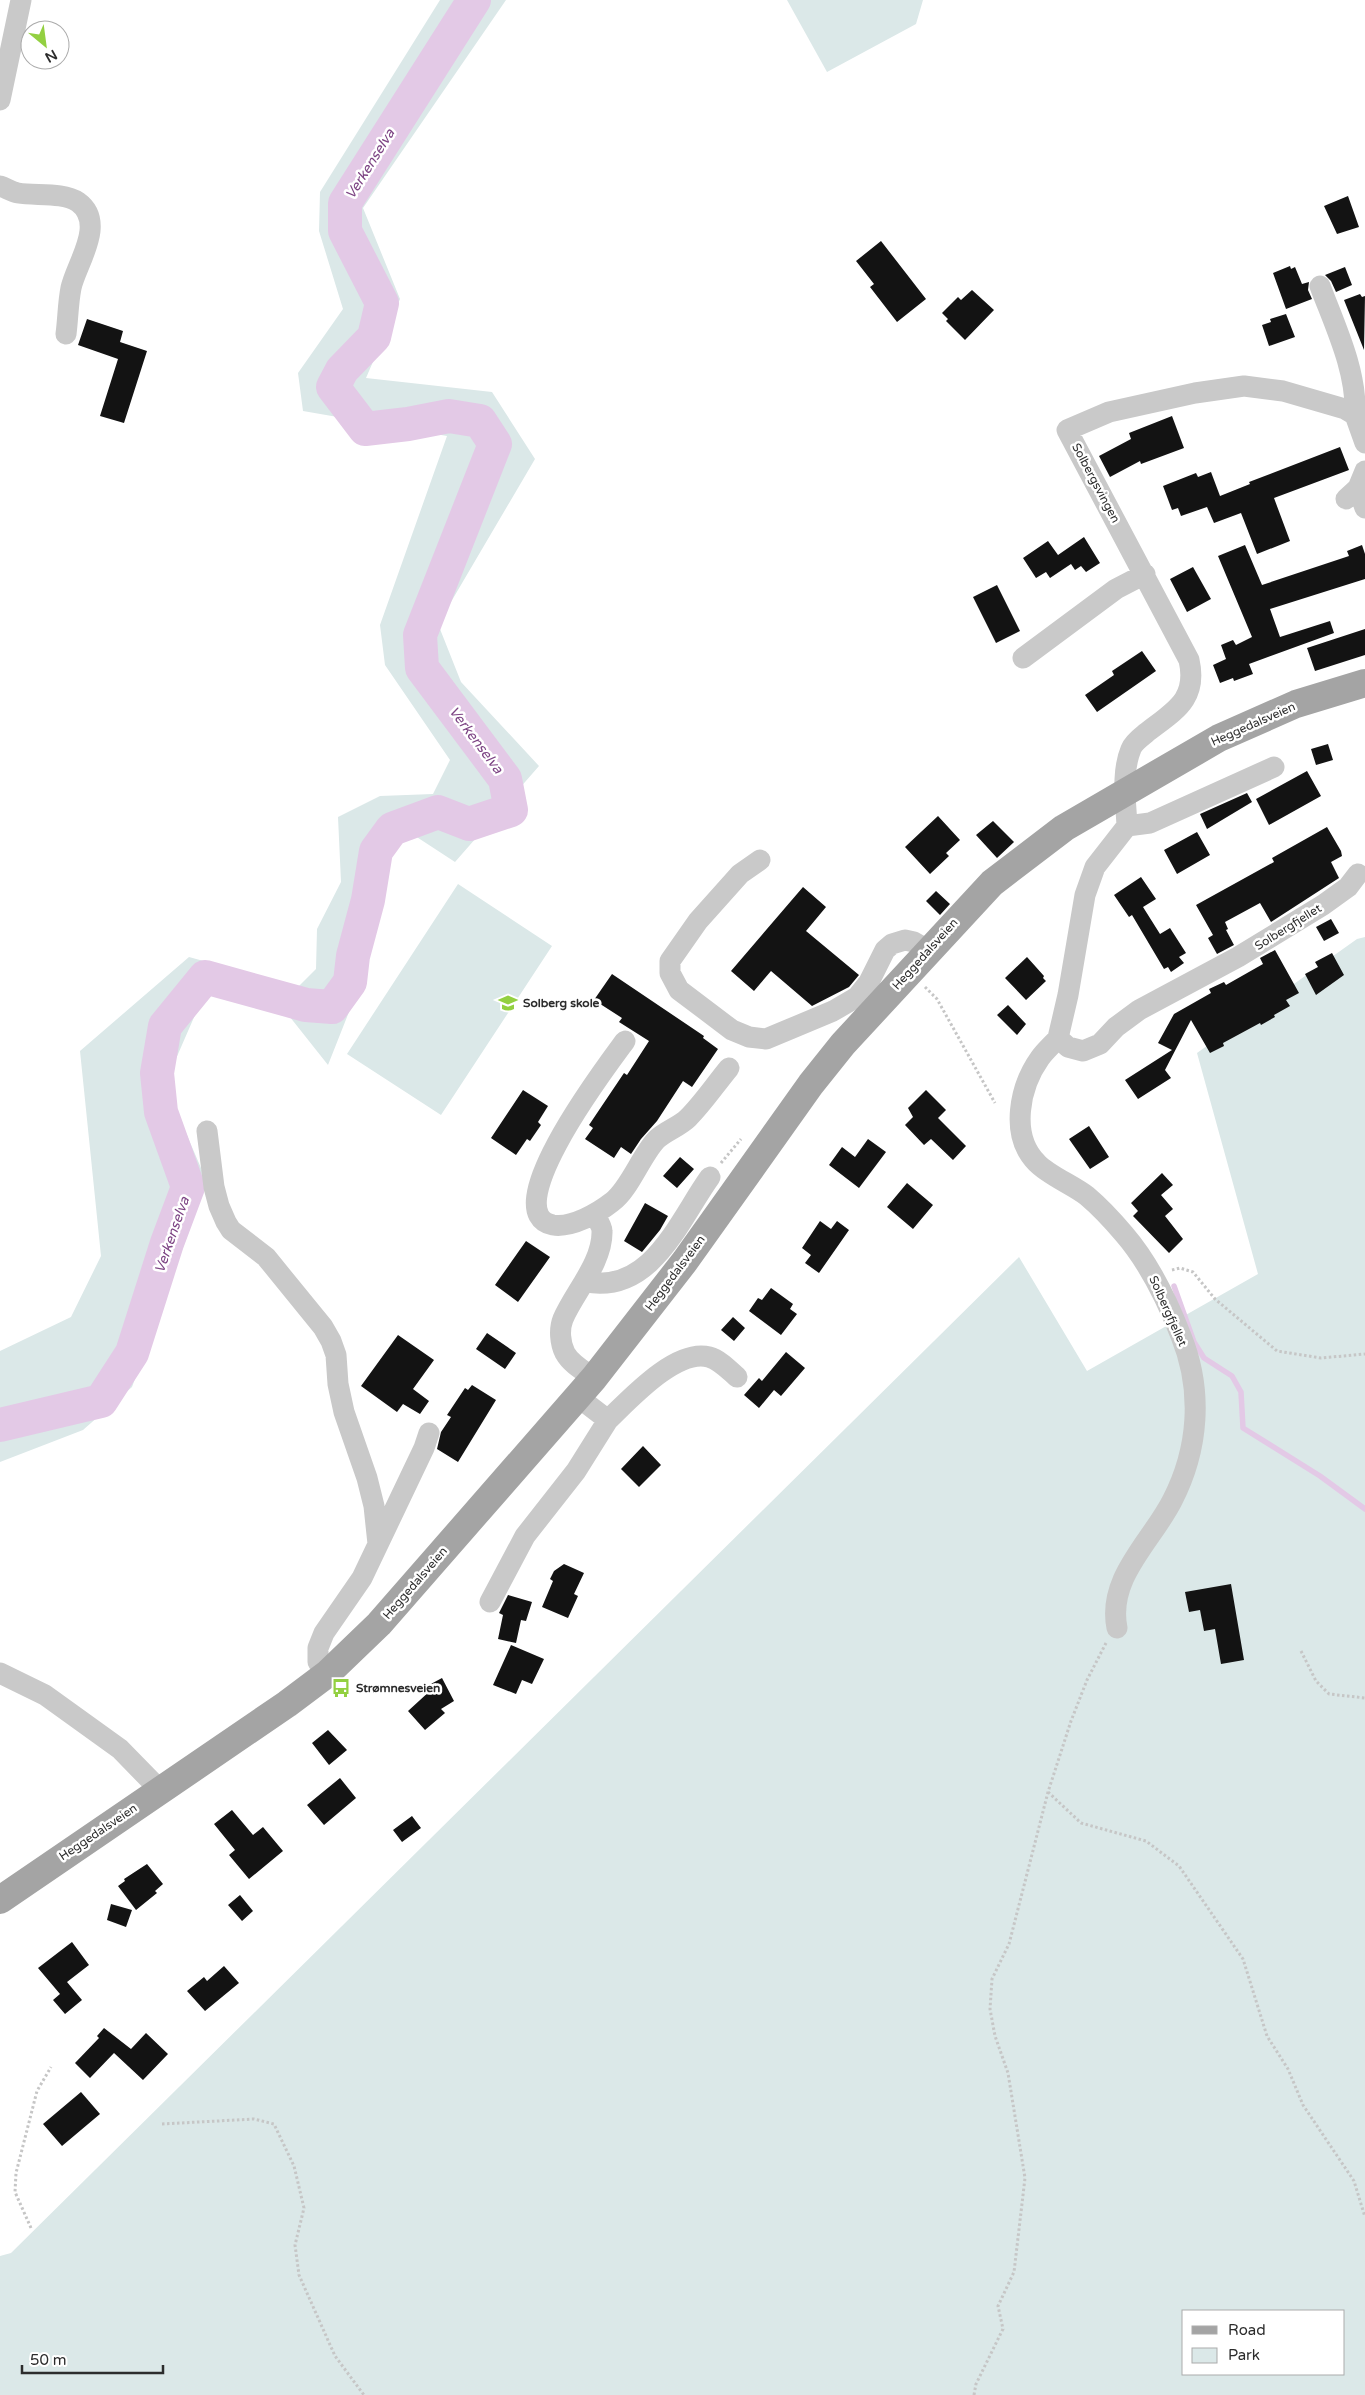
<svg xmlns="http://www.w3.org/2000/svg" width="1365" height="2395" viewBox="0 0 1365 2395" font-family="'Varela Round',sans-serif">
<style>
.green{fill:#dbe8e8;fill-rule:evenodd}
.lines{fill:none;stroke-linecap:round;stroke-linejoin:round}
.stream{stroke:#e3c9e6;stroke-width:5.5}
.river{stroke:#e3c9e6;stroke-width:34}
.building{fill:#131313}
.path{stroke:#c6c6c6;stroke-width:3;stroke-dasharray:2.5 2.5;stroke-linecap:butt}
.minor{stroke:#c9c9c9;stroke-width:21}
.major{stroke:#a4a4a4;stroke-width:28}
.labels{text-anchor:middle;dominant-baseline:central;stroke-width:5;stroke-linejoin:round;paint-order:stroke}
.street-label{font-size:12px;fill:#2c2c2c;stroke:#fff}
.poi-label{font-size:12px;font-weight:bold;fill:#2c2c2c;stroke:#fff;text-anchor:start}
.water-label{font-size:14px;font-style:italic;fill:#7d4484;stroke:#fff}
</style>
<rect width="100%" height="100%" fill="#fff"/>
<path class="green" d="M440,0h66l-143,208 37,91 -34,79 126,14 43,67 -97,165 23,58 78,84 -84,96 -49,-32 -36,22 3,43 -9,79 -36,91 -46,-58 -77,-15 -40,92 42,98 -75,205 -49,43 -83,32v-111l71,-34 30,-61 -21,-205 109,-94 109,30 18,-18 1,-40 24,-47 -3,-65 42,-21 53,-2 17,-34 -65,-95 -5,-40 67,-189 -144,-25 -5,-38 45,-64 -24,-78 1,-39z
M787,0h136l-7,24 -89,48z
M458,884l94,62 -111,169 -94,-61z
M1365,937v1458h-1365v-139l11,-3 1008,-996 68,114 171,-97 -61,-221 160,-114zM1184,2311h160v63h-160z"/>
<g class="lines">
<path class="stream" d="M1174,1286l20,56 10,16 28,18 9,16 2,36 77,48 45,33"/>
<path class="river" d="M0,1425l101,-24 31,-48 35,-110 21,-56 -27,-75 -4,-39 8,-47 40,-49 101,28 26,2 18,-25 3,-26 15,-56 8,-49 16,-22 46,-17 31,12 42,-14 -6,-31 -83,-111 -2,-33 75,-191 -15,-23 -31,-5 -41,8 -43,5 -32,-42 9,-17 32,-33 8,-34 -37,-72v-28l129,-203"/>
</g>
<path class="building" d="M1348,196l11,31 -22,7 -13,-28z
M881,241l45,58 -29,23 -27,-35 4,-3 -18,-23z
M1290,266l1,3 4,-2 7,17 7,-2 -1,8 4,9 -26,10 -13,-36z
M1345,267l7,18 -16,7 -5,-11 -6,-6z
M972,290l22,20 -29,30 -19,-19 2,-2 -6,-6 16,-16 3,3z
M1360,294l2,3 3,-1 -1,54 -20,-50z
M1286,314l9,23 -26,9 -7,-21 9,-3 -1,-3z
M87,319l36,12 -3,11 27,9 -23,72 -24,-7 18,-57 -40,-14z
M1172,416l12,32 -43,16 -1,-3 -30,16 -11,-21 32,-17 -2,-6z
M1340,447l9,23 -75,28 16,43 -33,13 -16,-41 -27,10 -7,-16 -26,9 -3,-8 -6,2 -9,-24 33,-13 2,4 13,-5 9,24 30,-12 -1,-2z
M1084,537l16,26 -14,9 -5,-6 -6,4 -4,-6 -21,14 -4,-6 -10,6 -13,-20 25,-17 10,14z
M1245,545l17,40 87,-29 -2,-5 15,-6 3,9v25l-95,30 10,28 50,-16 4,12 -85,31 4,10 -19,7 -1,-3 -13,5 -7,-18 13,-6 -5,-14 12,-5 3,5 16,-8 -34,-81z
M1193,567l18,32 -24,13 -17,-33z
M997,585l23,46 -24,12 -23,-46z
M1365,629v26l-50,16 -8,-23z
M1142,651l14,20 -59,41 -12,-17 29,-20 -2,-4z
M1328,744l5,16 -17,5 -5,-16z
M1307,771l14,25 -52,29 -13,-26z
M1247,793l5,9 -45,27 -7,-15z
M938,816l22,24 -14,13 3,3 -19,18 -25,-27z
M993,821l21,21 -17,16 -21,-23z
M1327,827l14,24 1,5 -11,6 8,16 -68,44 -11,-19 -35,19 3,7 -2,1 8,15 -17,9 -9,-16 5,-3 -17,-30 78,-43 -2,-4z
M1197,832l13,23 -33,19 -13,-24z
M1141,877l15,22 -13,8 17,27 10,-6 16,25 -7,4 5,6 -13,9 -3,-5 -4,2 -32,-54 -3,2 -15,-22z
M803,887l23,20 -20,24 53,44 -10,12 -37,19 -41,-35 -17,20 -23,-20z
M936,891l14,13 -10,11 -14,-14z
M1331,919l8,14 -15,8 -8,-14z
M1275,950l24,43 -13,7 4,6 -16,9 1,2 -14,8 -1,-2 -37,20 1,3 -14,7 -19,-33 -26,50 6,8 -33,21 -13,-19 47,-30 -14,-7 16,-29 37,-21 -2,-4 15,-7 2,3 37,-21 -3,-6z
M1332,953l12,22 -28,20 -11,-21 13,-7 -3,-5z
M1027,957l17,19 -1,2 3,3 -20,19 -21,-22z
M612,974l92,62 -1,2 15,11 -26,38 -9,-6 -26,40 -16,18 -10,15 -10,-7 -7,11 -29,-19 8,-11 -4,-3 35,-52 3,2 22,-34 -30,-19 3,-4 -28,-18z
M1008,1005l18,19 -9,11 -20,-20z
M523,1090l25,16 -10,16 3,3 -11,16 -3,-2 -11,16 -25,-17z
M926,1090l20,20 -8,8 28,28 -13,14 -22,-21 -7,6 -19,-20 8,-8 -5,-9z
M1089,1126l20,31 -19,12 -21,-30z
M868,1139l18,13 -27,36 -30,-23 13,-18 13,10z
M680,1157l14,12 -17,19 -14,-12z
M1162,1173l11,12 -12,10 12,14 -8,7 18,23 -14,14 -36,-37 5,-5 -7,-8z
M907,1183l26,22 -20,24 -26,-22z
M645,1203l23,13 -8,14 -18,22 -18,-11z
M820,1221l11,8 6,-8 12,9 -30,43 -14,-10 6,-8 -9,-7z
M526,1241l24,16 -32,45 -23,-17z
M771,1288l22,16 -3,5 7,5 -16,21 -32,-24 9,-13 4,2z
M733,1317l12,11 -11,13 -13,-11z
M487,1333l29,20 -11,16 -29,-20z
M398,1335l36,25 -21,29 16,12 -9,13 -17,-10 -6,8 -36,-26z
M786,1352l19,16 -24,28 -7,-6 -15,18 -15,-13 15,-17 3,3z
M472,1385l24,15 -38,62 -21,-13 4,-17 10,-15 -4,-2 18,-27 3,2z
M643,1446l18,19 -22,22 -18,-18z
M564,1564l20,9 -10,21 4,2 -10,22 -26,-11 11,-26 -3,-2 4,-8z
M1231,1584l13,76 -23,4 -6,-35 -11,2 -4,-21 -11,2 -4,-20z
M508,1595l24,7 -6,19 -5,-1 -5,23 -18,-4 5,-24 -4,-2z
M511,1645l33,14 -12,25 -10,-4 -6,14 -23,-9z
M442,1678l12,23 -13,8 4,4 -20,17 -17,-19 23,-21 -2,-5z
M328,1730l19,20 -18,15 -17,-22z
M340,1778l16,20 -32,27 -17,-20z
M232,1810l21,25 10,-8 20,24 -34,28 -20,-24 6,-5 -21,-26z
M412,1816l9,12 -19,14 -9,-12z
M147,1864l16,20 -8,7 2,2 -21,17 -18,-24 7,-5 -1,-2z
M240,1895l13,16 -11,10 -14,-16z
M111,1904l21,6 -6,17 -19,-7z
M72,1942l17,23 -22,17 15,18 -17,14 -12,-14 7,-6 -22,-26z
M224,1966l15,17 -34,28 -18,-20 17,-14 3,4z
M104,2028l27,21 15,-16 22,21 -25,26 -29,-27 -24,25 -15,-15 24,-25 -2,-2z
M81,2092l19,22 -38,32 -19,-22z"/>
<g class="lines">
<path class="path" d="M925,987l12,12 58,104
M721,1163l20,-24
M1172,1270l8,-2 13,4 22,27 62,52 44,7 44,-4
M1301,1651l15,30 13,13 36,4
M1048,1792l33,31 65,18 33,25 64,93 24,77 21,33 15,36 51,76 11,36
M162,2124l92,-5 20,5 20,42 10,42 -9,37 4,30 36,81 29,39
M31,2228l-16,-36 1,-19 21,-82 14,-24
M974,2395l2,-11 27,-55 -5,-23 16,-34 11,-94 -17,-105 -13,-37 -5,-27 2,-30 17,-35 39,-152 23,-71 16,-41 19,-37"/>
<path class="minor" d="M0,100l21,-100
M0,186c6,2 12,6 18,7 18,3 45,-1 60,9 29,21 -2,62 -7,86 -3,15 -3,31 -5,46
M1320,286c15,40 37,85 35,129
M1358,488l7,20
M1346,499l12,-11 7,-17
M1023,658l93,-69 29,-15
M1127,826l23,-3 124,-56
M760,860l-20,14 -42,47 -28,40v12l9,17 53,40 17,7 17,2 24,-10 43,-18 24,-14 12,-15 16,-32 7,-6 13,-4 9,2 14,8
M1358,874l-10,13 -25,18 -85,52 -99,53 -23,17 -16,17 -17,7 -15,-4 -10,-9 10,-43 17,-100 10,-28 32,-41c-1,-24 -6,-53 4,-77 2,-6 10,-12 15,-16 28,-22 52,-33 43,-73l-122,-230 42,-18 86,-19 49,-7 39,5 62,18 10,6 10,28
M1058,1038c-6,7 -13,13 -18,20 -20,28 -31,77 -3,105 11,12 36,22 50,33 13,11 26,25 37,38 26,30 43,66 57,102 22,54 18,113 -9,165 -21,41 -65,77 -55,127
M625,1041c-16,22 -131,172 -72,184 19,3 45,-12 59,-23 17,-12 29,-46 44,-62 9,-9 23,-13 32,-22 15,-15 27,-33 41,-50
M207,1131l7,56 5,19 7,16 5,8 35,27 57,70 8,14 5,14 2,29 6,28 23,66 7,28 4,38
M586,1282c66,12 93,-62 124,-105
M594,1378c-10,-7 -23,-14 -29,-25 -5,-10 -6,-24 -2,-34 11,-26 40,-57 39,-88 0,-5 -5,-12 -8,-17
M608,1420c21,-20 68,-72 101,-63 11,3 20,13 28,20
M490,1602l35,-66 51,-65 32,-51 -30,-23
M0,1673l45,22 75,54 40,41
M327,1674l-9,-12v-14l6,-15 38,-55 62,-130 5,-15"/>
<path class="major" d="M0,1900l287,-196 40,-30 52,-50 215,-246 91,-117 126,-177 32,-40 149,-161 72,-55 155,-90 77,-34 69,-21"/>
</g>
<defs>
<g id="school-bare" transform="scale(1.5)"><path d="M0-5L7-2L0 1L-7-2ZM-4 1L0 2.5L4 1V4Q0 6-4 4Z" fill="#93d041" stroke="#fff" stroke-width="2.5" paint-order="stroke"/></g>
<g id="bus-bare" transform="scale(1.5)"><path d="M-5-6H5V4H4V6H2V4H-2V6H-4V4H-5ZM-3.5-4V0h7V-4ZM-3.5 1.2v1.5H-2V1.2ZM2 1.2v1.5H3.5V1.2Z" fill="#93d041" stroke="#fff" stroke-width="2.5" paint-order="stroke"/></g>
</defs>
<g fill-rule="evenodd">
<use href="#school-bare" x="508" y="1003"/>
<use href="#bus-bare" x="341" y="1688"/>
</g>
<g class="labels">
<g class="street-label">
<text transform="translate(1096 483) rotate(62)">Solbergsvingen</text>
<text transform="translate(1253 724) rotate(-24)">Heggedalsveien</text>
<text transform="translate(1288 927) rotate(-32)">Solbergfjellet</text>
<text transform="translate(925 954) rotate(-48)">Heggedalsveien</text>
<text transform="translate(675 1273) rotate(-53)">Heggedalsveien</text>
<text transform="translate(1168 1311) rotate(66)">Solbergfjellet</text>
<text transform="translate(415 1583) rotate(-49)">Heggedalsveien</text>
<text transform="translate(98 1832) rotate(-34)">Heggedalsveien</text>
</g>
<g class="poi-label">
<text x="523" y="1003">Solberg skole</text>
<text x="356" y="1688">Strømnesveien</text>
</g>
<g class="water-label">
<text transform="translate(370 164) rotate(-58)">Verkenselva</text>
<text transform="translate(476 740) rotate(53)">Verkenselva</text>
<text transform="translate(172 1235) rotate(-71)">Verkenselva</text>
</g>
</g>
<rect x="1182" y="2310" width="162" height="65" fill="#ffffff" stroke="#ababab"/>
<rect x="1192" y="2326" width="25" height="8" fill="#a4a4a4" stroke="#ababab"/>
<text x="1228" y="2335" font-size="15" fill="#2c2c2c">Road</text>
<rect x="1192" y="2348" width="25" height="15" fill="#dbe8e8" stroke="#ababab"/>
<text x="1228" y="2360" font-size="15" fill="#2c2c2c">Park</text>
<g transform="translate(45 45) rotate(151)"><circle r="24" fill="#ffffff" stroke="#ababab"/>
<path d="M0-4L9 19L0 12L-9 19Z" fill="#93d041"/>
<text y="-8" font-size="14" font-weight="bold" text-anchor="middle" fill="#2c2c2c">N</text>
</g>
<path d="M22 2365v8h141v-8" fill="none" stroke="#2c2c2c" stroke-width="2.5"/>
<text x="30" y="2365" font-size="15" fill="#2c2c2c" stroke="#ffffff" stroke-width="4" paint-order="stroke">50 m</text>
</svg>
